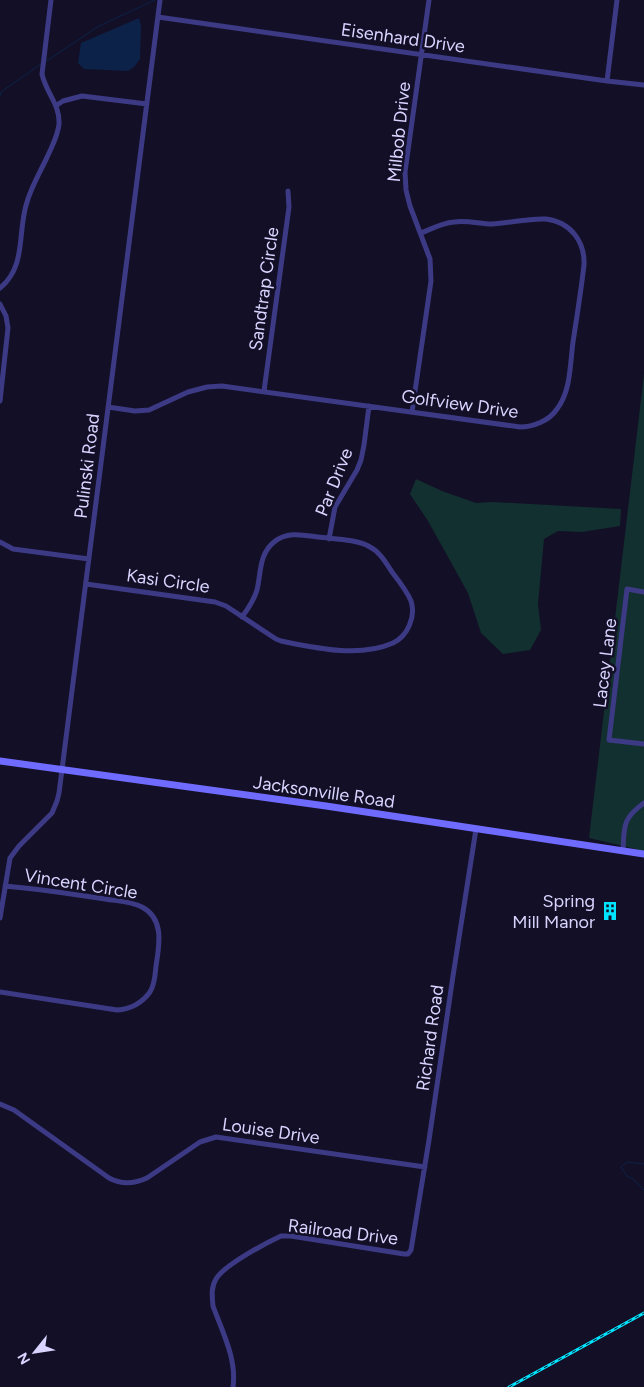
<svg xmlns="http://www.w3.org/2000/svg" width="644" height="1387" viewBox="0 0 644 1387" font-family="Figtree,sans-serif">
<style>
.green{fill:#12302f}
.water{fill:#0c2248}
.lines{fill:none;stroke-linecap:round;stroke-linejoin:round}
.stream{stroke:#0c2248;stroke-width:1}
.minor{stroke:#3d3a85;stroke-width:5}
.secondary{stroke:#6f6bff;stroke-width:7}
.rail-casing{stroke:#00e5ff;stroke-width:3}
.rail{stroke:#130f26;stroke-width:1;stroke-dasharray:4;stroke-linecap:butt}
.labels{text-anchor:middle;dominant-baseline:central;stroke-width:5;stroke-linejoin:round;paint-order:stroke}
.street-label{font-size:18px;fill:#d9d4ff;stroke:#130f26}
.poi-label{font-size:18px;fill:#d9d4ff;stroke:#130f26;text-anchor:end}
</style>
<rect width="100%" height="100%" fill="#130f26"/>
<path class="green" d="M644,374v477l-55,-13z
M416,479l26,12 34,12 16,-1 129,7 -1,17 -38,6 -24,-1 -14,8 -6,65 3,26 -11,20 -27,4 -22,-21 -13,-40 -40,-72 -18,-27z"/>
<path class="water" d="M139,18l2,8 -1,33 -6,8 -6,4 -44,-2 -6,-6 3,-20z"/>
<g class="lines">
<path class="stream" d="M45,62l54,-36 56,-26
M0,97l1,-5 40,-28
M644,1164l-17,-2 -6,5 6,9 6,3 11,11"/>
<path class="minor" d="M158,17l449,64 37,4
M607,81l10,-81
M57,105l6,-4 19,-5 65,8
M0,288c27,-22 17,-56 27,-86 5,-17 15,-33 22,-49 4,-9 9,-18 10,-29 1,-20 -13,-31 -17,-50l9,-74
M0,304l6,12 2,12 -8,73
M264,391l25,-184 -1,-16
M108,407l27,4 14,-1 39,-18 19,-5 15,-1 298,41c13,0 29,-6 37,-18 14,-18 13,-45 16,-67 4,-26 8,-51 11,-77 1,-23 -13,-43 -38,-46 -17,-1 -36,4 -54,5 -12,0 -25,-4 -38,-2 -12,1 -23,7 -33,11
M412,412l19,-131 -1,-22 -20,-53 -4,-16 -1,-18 24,-172
M329,539l6,-32 22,-37 4,-10 3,-15 5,-39
M0,542l13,7 76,10
M86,584l129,18 11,4 50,33 5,2c35,7 78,17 112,2 15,-7 23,-27 18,-42 -4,-10 -12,-20 -19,-29 -6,-9 -12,-20 -22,-25 -13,-8 -37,-8 -52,-10 -15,-2 -31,-6 -44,5 -15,12 -13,31 -17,48 -3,10 -9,19 -15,27
M644,592l-17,-3 -18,151 35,4
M623,850c1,-24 0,-32 21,-47
M0,918l10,-60 9,-12 33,-33 5,-12 2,-8 101,-793
M0,992l117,18c14,-1 25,-7 33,-18 5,-8 5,-17 6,-26 3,-20 9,-47 -14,-59 -11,-6 -26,-6 -37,-8 -33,-5 -67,-10 -100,-13
M0,1104l14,6 95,68c13,7 25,6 38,0l53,-36 16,-5 209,30
M233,1387c4,-28 -11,-56 -20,-81 -1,-10 -2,-19 3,-27 8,-14 50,-36 65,-43h10l113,18h4l3,-4 18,-110 24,-164 23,-147"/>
<path class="secondary" d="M0,761l326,45 318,48"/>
<g class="rail-casing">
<path id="rail" d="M509,1387l135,-74"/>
</g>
<use href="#rail" class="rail"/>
</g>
<defs>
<g id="building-bare" transform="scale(1.5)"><path d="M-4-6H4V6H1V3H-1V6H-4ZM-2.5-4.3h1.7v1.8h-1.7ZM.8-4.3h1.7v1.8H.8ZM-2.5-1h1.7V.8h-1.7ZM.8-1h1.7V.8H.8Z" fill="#00e5ff" stroke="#130f26" stroke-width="2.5" paint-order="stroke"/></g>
</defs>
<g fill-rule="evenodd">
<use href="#building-bare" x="610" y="911"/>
</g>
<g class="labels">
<g class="street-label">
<text transform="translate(403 38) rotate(8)">Eisenhard Drive</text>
<text transform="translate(399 132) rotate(-84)">Milbob Drive</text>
<text transform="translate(264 289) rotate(-82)">Sandtrap Circle</text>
<text transform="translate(460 404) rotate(8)">Golfview Drive</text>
<text transform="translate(87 466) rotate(-83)">Pulinski Road</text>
<text transform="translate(334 482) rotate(-68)">Par Drive</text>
<text transform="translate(168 581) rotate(8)">Kasi Circle</text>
<text transform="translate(605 663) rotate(-83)">Lacey Lane</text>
<text transform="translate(324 792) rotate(8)">Jacksonville Road</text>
<text transform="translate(81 884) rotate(9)">Vincent Circle</text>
<text transform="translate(430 1038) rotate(-82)">Richard Road</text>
<text transform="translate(271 1131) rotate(8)">Louise Drive</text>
<text transform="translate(343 1232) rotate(7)">Railroad Drive</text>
</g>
<g class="poi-label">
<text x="595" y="901">Spring<tspan x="595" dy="21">Mill Manor</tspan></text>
</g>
</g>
<g transform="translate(35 1352) rotate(240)" stroke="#130f26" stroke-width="4" paint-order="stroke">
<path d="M0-4L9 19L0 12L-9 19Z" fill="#d9d4ff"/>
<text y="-8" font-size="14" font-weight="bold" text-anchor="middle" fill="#d9d4ff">N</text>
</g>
</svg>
